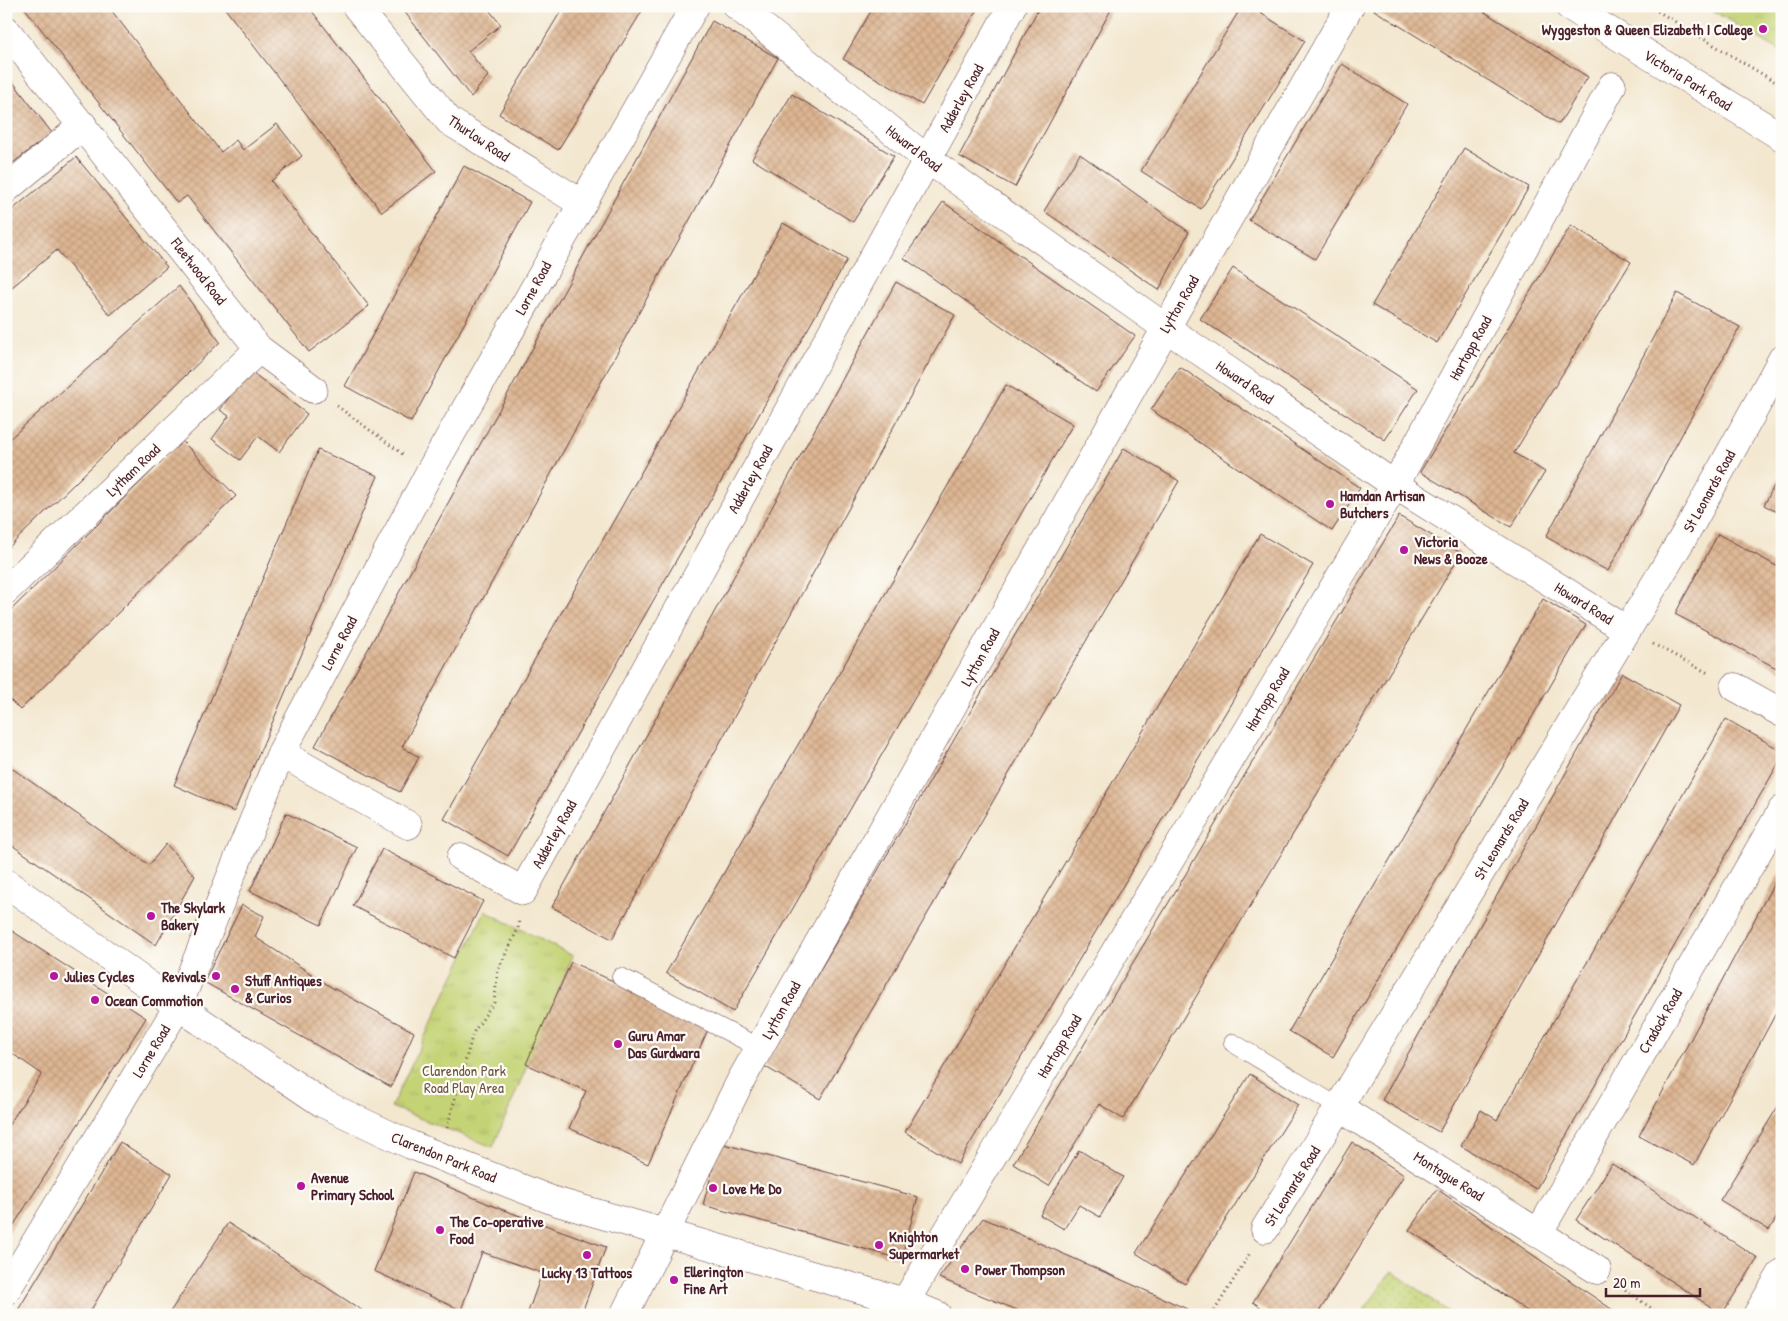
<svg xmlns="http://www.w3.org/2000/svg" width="1788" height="1321" viewBox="0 0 1788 1321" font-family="'Patrick Hand',sans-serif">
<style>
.park{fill:url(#park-tufts);stroke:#877950}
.garden{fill:url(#garden-dots);stroke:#877950}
.building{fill:url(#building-cross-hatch)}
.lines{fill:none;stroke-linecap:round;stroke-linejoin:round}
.lane-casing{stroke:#633d44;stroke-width:19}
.street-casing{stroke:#633d44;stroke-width:29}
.secondary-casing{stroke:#633d44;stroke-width:29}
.path{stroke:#633d44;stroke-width:3;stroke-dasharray:1 4;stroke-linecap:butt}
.lane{stroke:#fff;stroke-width:18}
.street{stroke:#fff;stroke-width:28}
.secondary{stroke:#fff;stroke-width:28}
.poi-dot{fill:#b5179e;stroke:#fdfcf7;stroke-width:2}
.labels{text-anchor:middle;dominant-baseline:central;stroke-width:4.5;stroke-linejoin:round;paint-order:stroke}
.poi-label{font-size:15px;font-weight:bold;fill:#4a1f2b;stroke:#fdfcf7;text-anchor:start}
.street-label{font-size:15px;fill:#4a1f2b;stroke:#fdfcf7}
.park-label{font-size:15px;fill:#6f5541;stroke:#fdfcf7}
</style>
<defs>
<pattern id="park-tufts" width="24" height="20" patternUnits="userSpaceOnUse" patternTransform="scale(1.25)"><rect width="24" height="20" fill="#c4d375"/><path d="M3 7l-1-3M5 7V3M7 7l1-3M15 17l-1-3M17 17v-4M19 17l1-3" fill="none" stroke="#aab565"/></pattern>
<pattern id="garden-dots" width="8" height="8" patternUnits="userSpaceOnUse" patternTransform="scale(1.25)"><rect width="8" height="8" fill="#c4d375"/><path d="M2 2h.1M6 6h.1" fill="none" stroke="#aab565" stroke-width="1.8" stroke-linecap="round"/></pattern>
<pattern id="building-cross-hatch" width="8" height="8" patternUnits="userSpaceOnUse" patternTransform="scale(1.25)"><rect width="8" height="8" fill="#ddb693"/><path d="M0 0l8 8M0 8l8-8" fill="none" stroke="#bf9c7f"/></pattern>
</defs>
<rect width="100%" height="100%" fill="#fdfcf7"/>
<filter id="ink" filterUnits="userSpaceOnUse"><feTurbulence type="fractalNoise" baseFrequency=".02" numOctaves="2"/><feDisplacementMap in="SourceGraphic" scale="10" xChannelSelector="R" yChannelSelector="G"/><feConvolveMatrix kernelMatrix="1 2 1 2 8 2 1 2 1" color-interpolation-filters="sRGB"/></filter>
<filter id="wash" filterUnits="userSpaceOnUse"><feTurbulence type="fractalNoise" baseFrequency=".0096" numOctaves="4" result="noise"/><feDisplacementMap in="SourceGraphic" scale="20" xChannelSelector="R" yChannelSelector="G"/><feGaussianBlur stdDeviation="1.12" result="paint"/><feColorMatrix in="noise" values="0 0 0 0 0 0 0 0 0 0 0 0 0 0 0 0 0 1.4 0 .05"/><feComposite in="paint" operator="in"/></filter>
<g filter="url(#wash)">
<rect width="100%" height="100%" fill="#f3e7cf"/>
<path class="park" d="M1705,6h77v46z
M485,911l88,45 -80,191 -102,-40z"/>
<path class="garden" d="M1392,1271l61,44h-93z"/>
<g id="blocks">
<path class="building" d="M23,6h85l113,146 15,-12 7,10 34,-26 25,32 -31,25 98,125 -60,46 -122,-156 -10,7z
M223,6h85l128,165 -54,41z
M400,6h86l15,19 -33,26 20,25 -17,21z
M564,6h81l-87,144 -59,-36z
M874,6h105l-57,99 -79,-46z
M1040,6h73l-98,181 -56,-31z
M1242,6h7l56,35 -104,168 -60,-38z
M1376,6h99l113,71 -29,47 -185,-114z
M712,21l66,37 -376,689 17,10 -19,35 -85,-46z
M1342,64l65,40 -92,155 -66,-39z
M6,73l46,60 -46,35z
M792,94l102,62 -41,66 -101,-63z
M1464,148l65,39 -92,156 -65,-38z
M1080,154l109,78 -30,58 -115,-79z
M76,157l91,110 -57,48 -53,-65 -51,42v-77z
M464,166l66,36 -119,220 -66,-36z
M943,202l192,134 -39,56 -192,-134z
M783,223l64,37 -339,596 -64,-37z
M1571,225l60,37 -117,191 31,19 -34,55 -91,-55z
M1233,268l185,121 -33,51 -185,-121z
M896,282l59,33 -343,624 -60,-32z
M179,286l41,56 -214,208v-108z
M1677,293l63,34 -132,244 -62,-34z
M1180,367l180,121 -28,43 -181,-121z
M249,370l58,44 -28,38 -21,-16 -18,24 -28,-21 17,-23 -9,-6z
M1006,385l67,39 -340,588 -67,-39z
M182,441l54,55 -216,214 -14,-14v-81z
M1124,448l55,33 -359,618 -56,-33z
M318,450l60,26 -144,336 -60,-27z
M1782,471v36l-3,6 -15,-8z
M1399,516l62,37 -338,566 -24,-15 -50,82 -36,-22z
M1260,534l53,31 -355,599 -53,-32z
M1718,534l64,35v102l-107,-57z
M1543,599l43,26 -253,432 -44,-26z
M1622,673l57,32 -240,427 -57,-32z
M1726,719l56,32v6l-246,432 -75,-43 20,-36 16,10z
M6,764l143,101 17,-21 29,32 -39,69 -150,-104z
M286,813l71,34 -36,78 -71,-34z
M382,849l101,52 -29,57 -101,-52z
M1782,868v134l-88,163 -55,-29z
M242,905l22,11 -9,21 76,50 83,45 -23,55 -187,-105z
M6,927l140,91 -140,219v-108l36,-55 -32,-22 -4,5z
M571,962l139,63 -62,139 -79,-36 17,-37 -60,-27z
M1250,1074l48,31 -113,179 -49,-31z
M1782,1100v109l-13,21 -49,-30z
M120,1142l52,32 -84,141h-73z
M1352,1142l52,33 -87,140h-45l-19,-13z
M720,1143l198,54 -17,62 -198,-54z
M1079,1150l44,27 -23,40 -21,-12 -15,24 -24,-14z
M1612,1164l146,94 -36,56 -146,-94z
M414,1172l84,36 108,39 -25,68h-54l15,-42 -60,-21 -21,58 -87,-39z
M1437,1189l183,126h-87l-124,-85z
M983,1218l204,91 -4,6h-154l-90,-37z
M228,1223l141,92h-201z"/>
</g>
</g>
<g filter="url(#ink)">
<use href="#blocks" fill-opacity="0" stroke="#633d44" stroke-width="1"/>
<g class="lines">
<g class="lane-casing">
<path id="lane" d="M621,977l139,71
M1233,1043l107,65"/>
</g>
<g class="street-casing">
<path id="street" d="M356,6l93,115 132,82
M737,6l190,153 239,169 229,157 232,145
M6,30l253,319 54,40
M6,189l77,-64
M6,590l253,-241
M1735,687l47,26
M281,753l127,72
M461,857l62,34 489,-885
M1340,1108l257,162
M1265,1229l425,-703 92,-167
M1539,1232l243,-422
M6,1291l172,-285 103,-253 148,-280 266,-467
M905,1302l490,-817 217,-399
M624,1315l116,-233 426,-754 184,-322
M1757,1315l25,-42"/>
</g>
<g class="secondary-casing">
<path id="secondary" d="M1569,6l213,131
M6,883l172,123 144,97 89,42 143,56 351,101 32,13"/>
</g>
<path class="path" d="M1649,6l133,80
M337,406l67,49
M1653,644l57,30
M447,1128l26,-95 21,-31 4,-32 20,-41 1,-10
M1621,1287l40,28
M1212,1315l38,-62"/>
<use href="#lane" class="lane"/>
<use href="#street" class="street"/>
<use href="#secondary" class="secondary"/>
</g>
</g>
<g class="poi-dot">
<circle cx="1763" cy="29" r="5"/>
<circle cx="1330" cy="504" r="5"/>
<circle cx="1404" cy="550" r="5"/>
<circle cx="151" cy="916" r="5"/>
<circle cx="54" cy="976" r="5"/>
<circle cx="216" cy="976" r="5"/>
<circle cx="235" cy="989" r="5"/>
<circle cx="95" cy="1000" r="5"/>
<circle cx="618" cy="1044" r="5"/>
<circle cx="301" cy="1186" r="5"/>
<circle cx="713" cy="1188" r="5"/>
<circle cx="440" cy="1230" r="5"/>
<circle cx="879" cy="1245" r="5"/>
<circle cx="587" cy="1255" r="5"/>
<circle cx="965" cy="1269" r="5"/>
<circle cx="674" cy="1280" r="5"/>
</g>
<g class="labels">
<g class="poi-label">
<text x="1753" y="29" text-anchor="end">Wyggeston &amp; Queen Elizabeth I College</text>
<text x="1340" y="495">Hamdan Artisan<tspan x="1340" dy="17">Butchers</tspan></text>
<text x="1414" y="541">Victoria<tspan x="1414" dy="17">News &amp; Booze</tspan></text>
<text x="161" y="907">The Skylark<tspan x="161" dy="17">Bakery</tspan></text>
<text x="64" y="976">Julies Cycles</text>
<text x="206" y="976" text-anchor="end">Revivals</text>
<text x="245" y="980">Stuff Antiques<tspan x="245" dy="17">&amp; Curios</tspan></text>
<text x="105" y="1000">Ocean Commotion</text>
<text x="628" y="1035">Guru Amar<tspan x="628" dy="17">Das Gurdwara</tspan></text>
<text x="311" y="1177">Avenue<tspan x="311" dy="17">Primary School</tspan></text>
<text x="723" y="1188">Love Me Do</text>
<text x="450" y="1221">The Co-operative<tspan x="450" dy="17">Food</tspan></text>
<text x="889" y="1236">Knighton<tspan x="889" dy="17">Supermarket</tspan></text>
<text x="975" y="1269">Power Thompson</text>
<text x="684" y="1271">Ellerington<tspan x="684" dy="17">Fine Art</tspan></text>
<text x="587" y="1272" text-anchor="middle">Lucky 13 Tattoos</text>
</g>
<g class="street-label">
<text transform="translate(1688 80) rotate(32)">Victoria Park Road</text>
<text transform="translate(961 98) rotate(-61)">Adderley Road</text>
<text transform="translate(479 138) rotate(34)">Thurlow Road</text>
<text transform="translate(914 148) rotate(38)">Howard Road</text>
<text transform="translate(199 271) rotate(52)">Fleetwood Road</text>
<text transform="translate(533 288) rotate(-61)">Lorne Road</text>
<text transform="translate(1179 304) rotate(-60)">Lytton Road</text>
<text transform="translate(1470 348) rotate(-61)">Hartopp Road</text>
<text transform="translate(1245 382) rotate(34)">Howard Road</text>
<text transform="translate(133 470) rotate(-44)">Lytham Road</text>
<text transform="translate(750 479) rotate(-61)">Adderley Road</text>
<text transform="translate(1709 491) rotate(-61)">St Leonards Road</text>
<text transform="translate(1584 603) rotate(32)">Howard Road</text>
<text transform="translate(339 643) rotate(-62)">Lorne Road</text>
<text transform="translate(980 657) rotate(-61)">Lytton Road</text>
<text transform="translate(1267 699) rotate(-59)">Hartopp Road</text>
<text transform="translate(554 834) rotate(-61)">Adderley Road</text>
<text transform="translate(1501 839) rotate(-59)">St Leonards Road</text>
<text transform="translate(781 1010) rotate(-61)">Lytton Road</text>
<text transform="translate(1660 1021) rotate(-60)">Cradock Road</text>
<text transform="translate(1059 1046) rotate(-59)">Hartopp Road</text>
<text transform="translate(151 1051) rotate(-59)">Lorne Road</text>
<text transform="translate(444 1157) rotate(22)">Clarendon Park Road</text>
<text transform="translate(1449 1176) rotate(32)">Montague Road</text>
<text transform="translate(1292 1186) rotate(-58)">St Leonards Road</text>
</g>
<g class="park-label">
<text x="464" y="1070">Clarendon Park<tspan x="464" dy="17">Road Play Area</tspan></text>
</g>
</g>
<rect width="1788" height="1321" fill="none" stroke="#fdfcf7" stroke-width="25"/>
<path d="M1606 1288v8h94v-8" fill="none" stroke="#4a1f2b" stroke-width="2.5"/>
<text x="1613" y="1288" font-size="15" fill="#4a1f2b" stroke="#fdfcf7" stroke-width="4" paint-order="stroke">20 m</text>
</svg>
